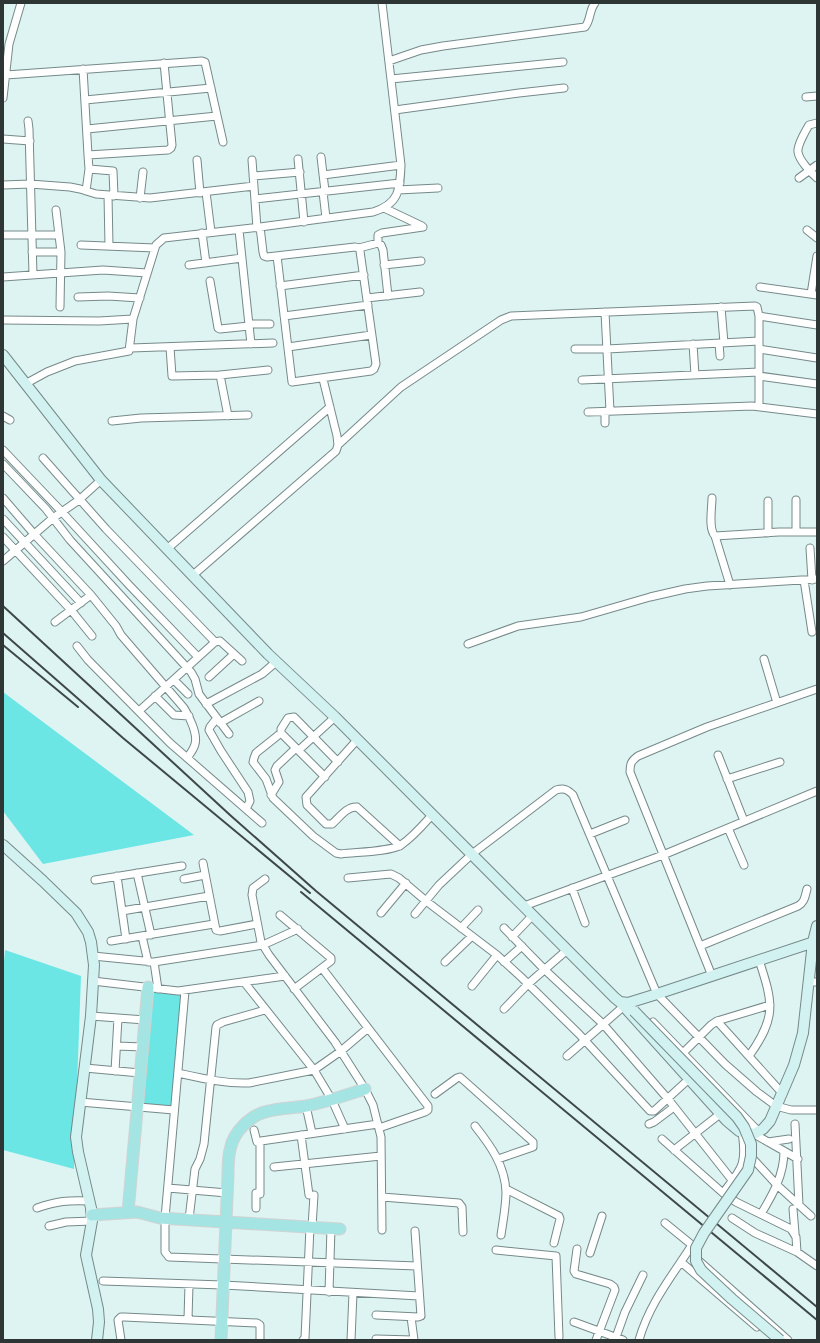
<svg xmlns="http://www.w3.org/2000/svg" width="820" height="1343" viewBox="0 0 820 1343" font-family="Overpass,sans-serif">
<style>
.green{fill:#6be6e5}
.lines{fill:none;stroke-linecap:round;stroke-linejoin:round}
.street-casing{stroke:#768989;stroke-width:9}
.secondary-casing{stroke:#768989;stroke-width:12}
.primary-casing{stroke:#d1d3d3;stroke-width:13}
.street{stroke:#fff;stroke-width:7}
.secondary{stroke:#d1f2f1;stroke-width:10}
.primary{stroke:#a4e4e3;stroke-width:11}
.rail{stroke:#3f4848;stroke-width:2}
.secondary-bridge-casing{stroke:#768989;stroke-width:12;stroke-linecap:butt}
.secondary-bridge{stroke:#d1f2f1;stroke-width:10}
</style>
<rect width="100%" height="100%" fill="#def4f3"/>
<path class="green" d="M3,692l191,143 -151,29 -40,-53z
M5,950l76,26 -7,193 -71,-19v-177z
M148,987l37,4 -11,119 -37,-3z"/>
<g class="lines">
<g class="street-casing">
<path id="street" d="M389,61l32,-11 22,-4 142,-19c6,-7 4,-17 10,-24
M83,69l5,86 1,14 -3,22
M6,75l196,-14 3,1 18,80
M391,79l172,-17
M806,97l11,-1
M3,98l6,-54 12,-41
M85,100l126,-12
M395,110l124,-17 45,-5
M28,121l1,8 4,146
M817,123l-8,2c-3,5 -12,21 -11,27 1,8 13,21 19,26
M87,129l130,-13
M3,139l27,2
M88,155l80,-5 3,-2 1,-3 -8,-82
M321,157l4,34
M298,159l6,63
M197,160l3,33
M252,160l5,68
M89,169l24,2 1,25
M323,175l78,-10
M253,176l47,-4
M799,178l18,-13
M3,185l27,-1 40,3 10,2 16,5 54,4 104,-12
M398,190l40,-2
M206,192l5,40
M323,192l3,26
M108,195l1,51
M140,198l3,-26
M255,199l145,-16
M384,208l38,18
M56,210l5,42 -1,55
M260,227l3,25 1,4 3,1 88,-10 4,1 1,3 16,113 -2,5 -3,2 -79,11 -15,-126
M239,230l12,114
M807,230l10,8
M202,233l4,30
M3,235h56
M378,243v-8l4,-2 41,-6
M81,245l74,3
M359,248l19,-5 3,2 2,5 5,46
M32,252h29
M189,265l53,-7
M384,265l37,-4
M3,277l100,-7 44,3
M210,281l8,47 2,1 29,-3
M280,286l84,-11
M760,287l57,8
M811,294l6,-38
M78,297l30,-1 32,2
M367,298l53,-6
M721,307l3,36
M605,312l5,99
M284,316l84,-11
M759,316l58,9
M3,320l96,1 34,-2
M249,324h21
M719,343l1,13
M693,344l2,31
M170,347l2,29 48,-1 48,-5
M288,347l83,-12
M131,348l142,-5
M575,349h32l152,-8
M759,349l58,9
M220,375l8,41
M759,376l58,8
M582,380l177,-8
M25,384l22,-12 28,-11 54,-10 4,-32 23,-74 8,-7 96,-11 113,-15c26,-8 27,-22 28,-47l-19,-162
M588,412l164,-6 65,8
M605,412v11
M3,416l7,4
M112,421l29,-3 107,-3
M338,445l63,-58 100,-67 10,-4 244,-10 2,1 2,9v90
M3,450l59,62 68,74 68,71
M43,458l63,71 109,113
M3,464l43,45 24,31 121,132 4,7 4,15 30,40
M3,498l31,36 57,61 25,31 5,9 63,73c5,8 14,26 11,36 -1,5 -5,10 -8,14
M712,498c0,10 -4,31 3,38l64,-4h38
M768,501v32
M3,519l78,84
M796,532v-32
M715,536l15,49
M3,537l68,73 21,26
M810,548l2,32
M167,549l163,-142
M3,561l50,-43 26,-18 22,-20
M192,576l144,-125 2,-6 -1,-9 -14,-57
M804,580l8,52
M55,622l36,-27
M468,644l50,-18 63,-9 69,-20 35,-8 22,-3 110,-7
M77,646l11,14 82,83 92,80
M764,659l13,44
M209,677l25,-23
M174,680l14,14
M155,696l19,19 15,1
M206,704l56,-30 14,-12
M139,711l76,-69 5,-1 22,20
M217,718l-7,9 -1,3 12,21 27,41 2,9 -4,8
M220,723l39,-22
M281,733l-25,20 -2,5 -1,4 13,17 7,19 40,38 23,17 5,1c15,-2 48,-2 60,-9 12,-8 22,-20 31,-30
M357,740l-51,57 1,8 19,19h6c7,-6 15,-18 25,-17l43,39
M299,750l36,-33
M718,755l26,66
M325,777l-44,-44v-4l7,-11 6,-1 44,45
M727,779l53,-17
M271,795l8,-13 -4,-12 2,-4 19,-18
M728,828l16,37
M590,834l35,-14
M203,863l13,67 4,1 37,-7
M137,873l14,62
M117,876l9,63
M348,878l43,-4 8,4 27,23 71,54 24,22 58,57 71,77h4l35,-32
M184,879l21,-4
M265,879l-12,9 -1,7 9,47 8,13 66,87 30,47 8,16 8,32 1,93
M95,880l87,-14
M572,888l13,35
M524,906l139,-51 154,-64
M122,911l87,-15
M381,913l25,-30
M415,914l24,-29 33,-31 84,-64c8,-2 11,-1 17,5l84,199 68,70 32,28 19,14 15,4h26
M280,915l51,43v3l-37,28
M461,928l17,-18
M504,928l41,42 58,54 65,75 64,81
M142,936l6,26
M512,937l21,-22
M111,941l103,-17
M700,946l98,-40c7,-4 7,-10 9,-17
M93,956l61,6 109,-17 35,-16
M154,962l4,27
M445,962l27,-26
M504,962l18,-16
M322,968l106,138v4l-3,2 -46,16
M712,976l-82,-204c0,-8 1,-11 8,-16l69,-29 110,-38
M93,981l85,10 107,-15
M244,982l70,88 18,30 13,29
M808,982h9
M472,986l25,-31
M185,991l-20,227v34l4,5 248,9
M504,1009l24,-25 39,-34
M91,1016l54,4
M717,1021l65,72
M653,1022l106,110
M117,1046l26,1
M683,1053l28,-28 6,-4 53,-16
M567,1056l57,-50
M749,1056c28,-39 24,-53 10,-96
M85,1068l55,5
M115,1071l3,-53
M178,1073c23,5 47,11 71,10l65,-13 27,-19 27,-23
M435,1094l22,-16 3,-1 73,65v5l-35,12
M80,1102l94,8
M306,1106l6,27
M649,1124l5,-2 20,-15
M795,1124l4,81
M475,1126c15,19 30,39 31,66 0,14 -3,29 -5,43
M254,1130l3,12h3
M754,1134l44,25
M301,1135l8,60
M662,1139l61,54 13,9 55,27 5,8 1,15
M768,1142l21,-3
M744,1149l33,36 34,31
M674,1150l46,-36
M274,1167l107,-11
M168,1188l59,5
M506,1189l53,27 1,3 -6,24
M723,1193c19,-25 24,-28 19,-61
M260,1194v-52l1,-1 117,-17
M382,1197l77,6 3,4 1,25
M37,1208c20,-7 31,-8 53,-7
M256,1208v-15
M793,1209l2,24
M761,1214c12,-20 23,-39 23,-63
M732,1218l23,15 42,19 20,14
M189,1219l6,-50 5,-10 4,-15 12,-117 1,-2 6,-3 42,-12
M49,1226l17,-4 26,-1
M312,1227l2,-32
M577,1249l-3,22 2,3 34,10 4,3 1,3 -19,50
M496,1250l60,6 3,81
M590,1253l12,-37
M697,1259l91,81
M681,1262l76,65
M103,1281l120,4 196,11
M329,1292l2,-64
M376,1315l42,2 3,-1 -6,-85
M411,1317l3,23
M188,1319l1,-35
M574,1322l49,18
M376,1339l37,1
M121,1340l-3,-20 3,-3h3l133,6 3,2v15
M303,1340l2,-2 5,-111
M351,1340l2,-47
M615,1340l10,-28 18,-37
M639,1340c10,-36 33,-64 53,-95l-27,-22"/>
</g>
<g class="secondary-casing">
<path id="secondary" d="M3,355l98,125 167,174 67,63 280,281 5,4 8,1 29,-9 160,-53
M3,845l40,36 33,32 12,19 3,10 3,23 -3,51 -15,121 2,15 13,56 1,13 -6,34 12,54 1,13 -2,18
M620,1002l107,119 12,10 15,3 9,-5 7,-8 24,-56 9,-32 10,-91 4,-16"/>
</g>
<g class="primary-casing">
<path id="primary" d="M128,1212l20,-225
M92,1215l45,-3 23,6 180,11
M221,1340l7,-165c0,-8 0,-17 2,-25 3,-18 21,-36 39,-39 12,-3 25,-3 37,-5 20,-4 40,-11 59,-17"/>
</g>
<use href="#street" class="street"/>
<use href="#secondary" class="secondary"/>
<use href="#primary" class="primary"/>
<path class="rail" d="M3,606l227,209 86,76 501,416
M3,633l120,105 187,155
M3,645l75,62
M301,892l516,428"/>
<g class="secondary-bridge-casing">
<path id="secondary-bridge" d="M634,1011l103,106 7,10 7,17v12l-3,14 -44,63 -8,15v13l5,9 31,29 48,41"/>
</g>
<use href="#secondary-bridge" class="secondary-bridge"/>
</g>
<rect width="820" height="1343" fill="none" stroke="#2d3535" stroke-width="8"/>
</svg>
